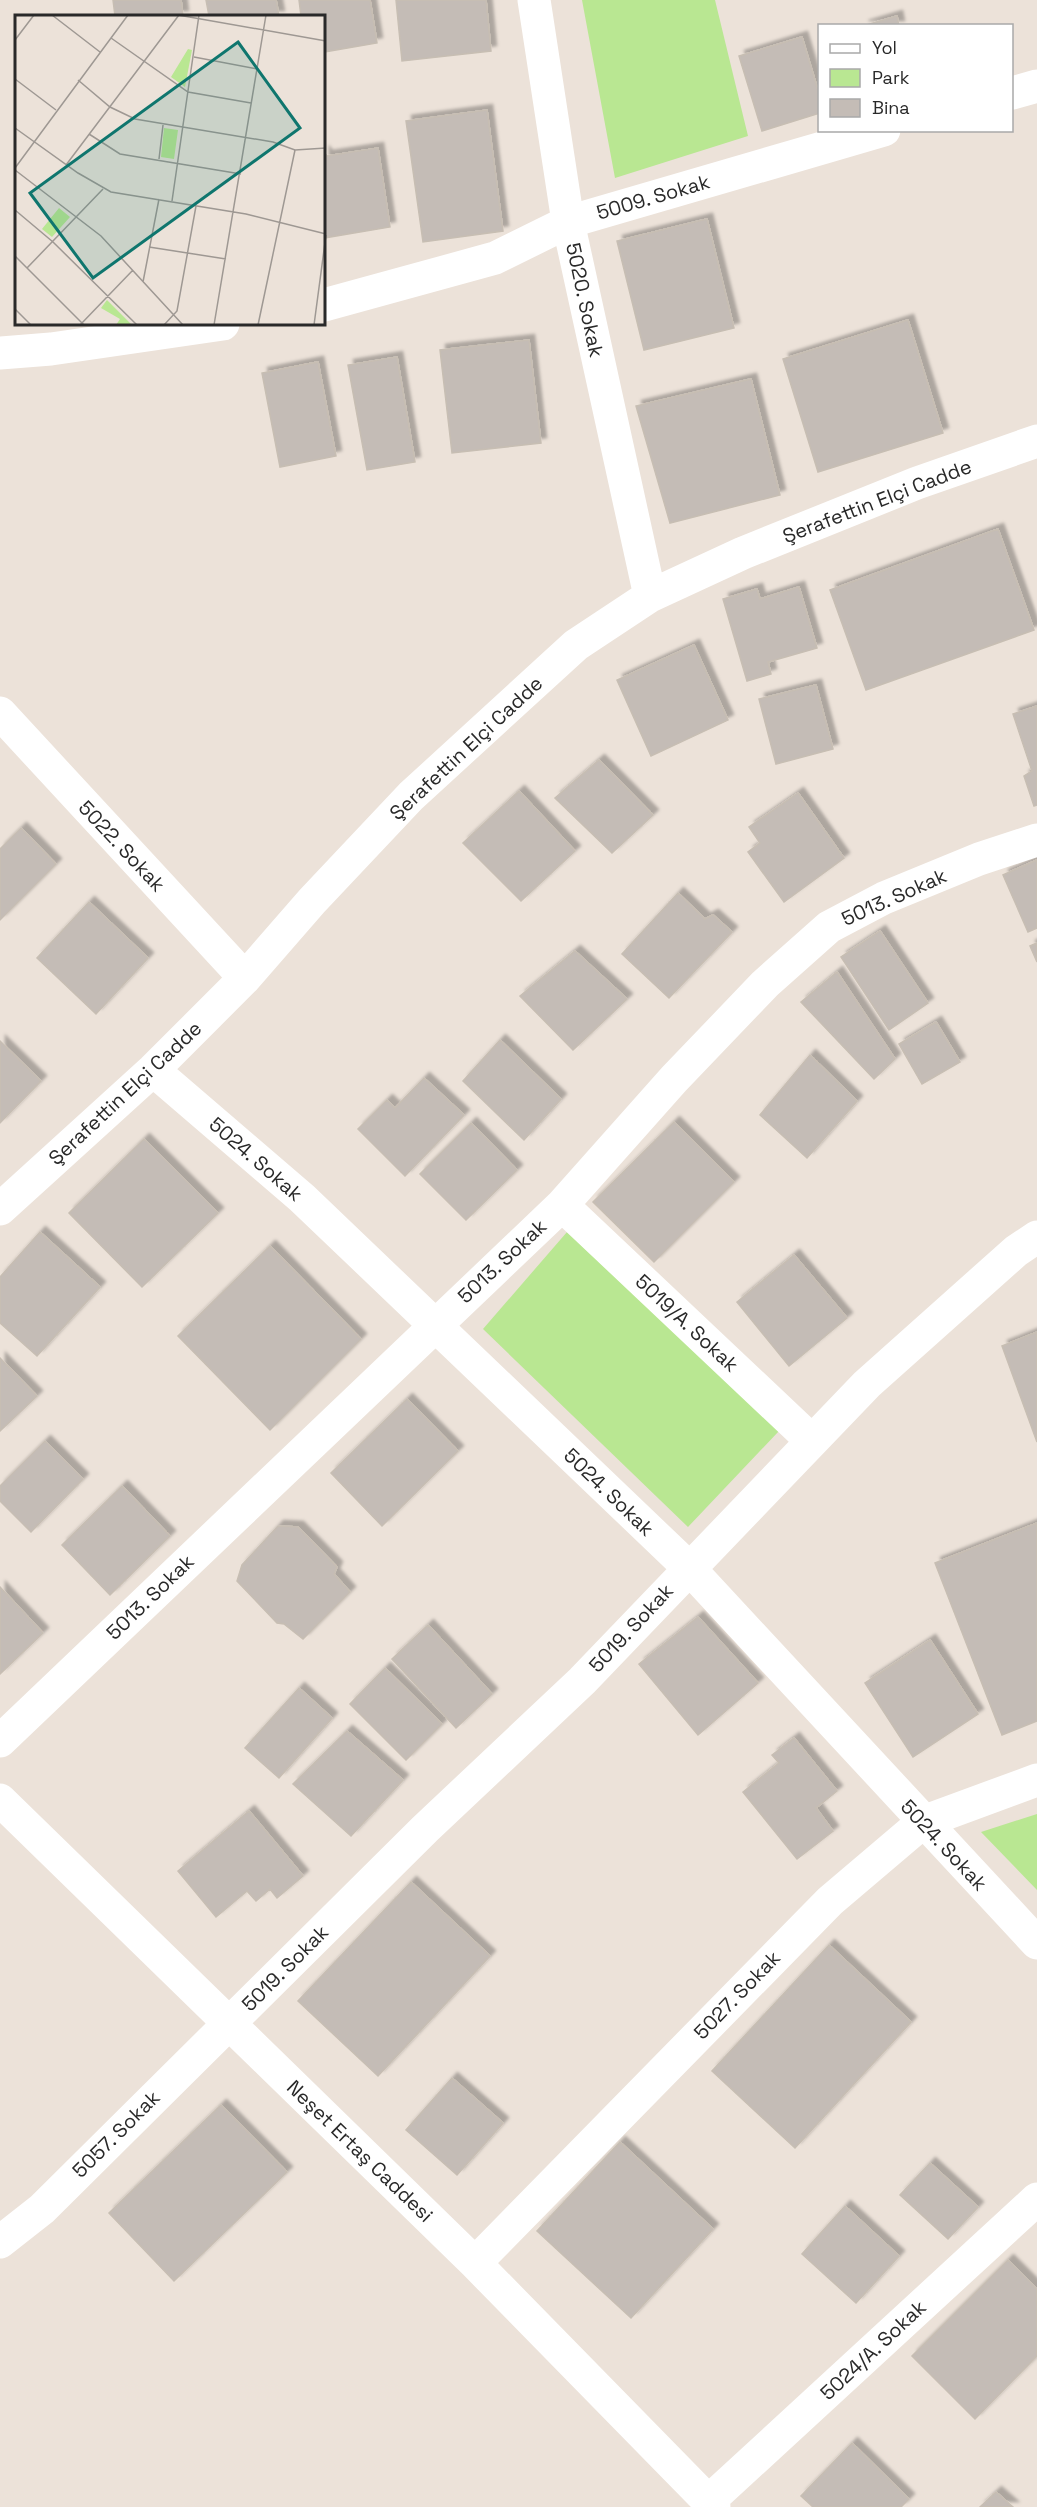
<svg xmlns="http://www.w3.org/2000/svg" width="1037" height="2507" viewBox="0 0 1037 2507" font-family="'Space Grotesk',sans-serif">
<style>
.green{fill:#b9e792}
.building{fill:#c4bcb6;stroke:#c7beb3;stroke-width:1.5;filter:url(#shadow)}
.lines{fill:none;stroke-linecap:round;stroke-linejoin:round}
.minor{stroke:#fff;stroke-width:33}
.labels{text-anchor:middle;dominant-baseline:central;stroke-width:4.5;stroke-linejoin:round;paint-order:stroke}
.street-label{font-size:20px;fill:#292929;stroke:#fff}
.inset-road{fill:none;stroke:#9e9893;stroke-width:1.5}
.view{fill:#0f766e;fill-opacity:0.15;stroke:#0f766e;stroke-width:3}
.inset-edge{fill:none;stroke:#292929;stroke-width:3}
</style>
<defs>
<filter id="shadow"><feDropShadow dx="5.5" dy="-5.5" stdDeviation="1.5" flood-color="#0004"/></filter>
</defs>
<rect width="100%" height="100%" fill="#ece2d9"/>
<path class="green" d="M582,0h133l33,136 -133,42z
M567,1232l212,199 -91,96 -205,-198z
M1037,1814v76l-56,-58z"/>
<path class="building" d="M113,0h68l2,16h-68z
M206,0h70l3,16h-70z
M299,0h71l7,43 -53,9v-36h-23z
M396,0h90l5,51 -89,10z
M897,16l2,10h-36z
M802,37l18,60v16l-58,18 -23,-75z
M487,110l16,121 -80,11 -17,-121z
M378,148l12,79 -66,11v-86l3,4z
M707,219l27,109 -90,22 -27,-109z
M908,320l35,113 -125,39 -35,-113z
M529,340l12,103 -89,10 -12,-103z
M397,357l18,105 -48,8 -19,-105z
M318,362l18,94 -56,11 -18,-94z
M751,379l29,116 -110,28 -34,-117z
M998,529l36,101 -168,60 -36,-100z
M799,587l18,61 -49,14 3,12 -24,7 -24,-82 34,-10 3,10z
M694,645l34,75 -77,36 -34,-76z
M816,685l17,64 -57,15 -17,-65z
M1037,706v99l-3,1 -10,-30 8,-5 -19,-57z
M599,760l54,55 -41,38 -57,-55z
M519,791l56,60 -54,50 -58,-58z
M798,793l46,65 -60,44 -36,-50 12,-9 -11,-16z
M21,828l35,36 -56,56v-71z
M1037,860v68l-9,4 -25,-57z
M678,893l27,26 8,-4 19,17 -63,66 -47,-44z
M89,902l59,56 -52,56 -59,-56z
M880,931l48,72 -39,27 -48,-73z
M1037,943v19l-7,-16z
M575,951l52,48 -54,51 -53,-54z
M837,972l58,87 -21,20 -73,-77z
M936,1022l24,40 -38,22 -23,-40z
M500,1040l61,59 -37,41 -61,-59z
M0,1041l41,40 -41,42z
M810,1055l47,46 -50,57 -47,-43z
M424,1078l40,37 -59,61 -47,-47 29,-29 8,8z
M674,1122l60,60 -80,80 -61,-60z
M471,1123l46,47 -51,50 -46,-46z
M144,1139l74,74 -76,74 -73,-74z
M40,1232l60,55 -63,69 -37,-33v-46z
M270,1246l91,93 -91,91 -92,-94z
M794,1255l53,63 -58,48 -52,-64z
M1037,1332v110l-35,-96z
M0,1358l37,38 -37,35z
M407,1399l51,52 -76,75 -51,-53z
M45,1441l38,38 -52,53 -31,-31v-15z
M122,1486l48,50 -60,59 -48,-50z
M1037,1523v198l-35,14 -67,-172z
M278,1526l20,1 39,40 -3,7 16,18 -47,47 -19,-15 -7,-1 -40,-42 5,-16z
M0,1587l43,46 -43,41z
M698,1617l60,66 -60,52 -59,-71z
M428,1625l64,69 -36,34 -64,-69z
M930,1640l48,74 -65,43 -48,-74z
M385,1668l57,56 -36,36 -56,-56z
M299,1688l33,30 -53,60 -34,-30z
M347,1731l56,49 -52,56 -58,-52z
M794,1738l43,53 -21,17 17,23 -36,28 -54,-67 36,-29 -7,-8z
M249,1811l54,65 -26,22 -7,-9 -14,12 -9,-10 -31,26 -38,-46z
M411,1882l79,74 -112,120 -80,-75z
M829,1945l82,77 -116,126 -83,-77z
M452,2078l51,45 -46,52 -51,-45z
M221,2105l66,67 -113,109 -65,-68z
M620,2142l93,87 -82,89 -94,-87z
M930,2163l48,44 -30,32 -48,-44z
M845,2206l54,50 -43,47 -54,-49z
M1008,2260l29,29v67l-62,63 -63,-63z
M852,2443l57,56 -8,8h-88l-12,-11z
M996,2492l17,15h-33z"/>
<g class="lines">
<path class="minor" d="M534,0l34,222 82,374
M1012,93l25,-7
M324,305l171,-47 73,-36 316,-92
M0,353l51,-4 172,-25
M0,713l245,265
M153,1070l149,128 386,369 349,376
M562,1205l250,236
M0,1209l153,-139 92,-92 67,-77 99,-105 165,-151 74,-49 93,-43 174,-70 120,-42
M0,1741l562,-536 112,-126 91,-95 64,-57 55,-29 95,-39 58,-19
M0,1800l475,463 239,244
M0,2242l42,-33 383,-380 157,-148 285,-297 149,-133 21,-14
M475,2263l355,-362 93,-79 114,-42
M709,2501l328,-302"/>
</g>
<g class="labels">
<g class="street-label">
<text transform="translate(653 197) rotate(-16)">5009. Sokak</text>
<text transform="translate(585 300) rotate(78)">5020. Sokak</text>
<text transform="translate(877 501) rotate(-21)">Şerafettin Elçi Cadde</text>
<text transform="translate(466 748) rotate(-43)">Şerafettin Elçi Cadde</text>
<text transform="translate(122 846) rotate(47)">5022. Sokak</text>
<text transform="translate(894 897) rotate(-24)">5013. Sokak</text>
<text transform="translate(125 1093) rotate(-43)">Şerafettin Elçi Cadde</text>
<text transform="translate(256 1159) rotate(41)">5024. Sokak</text>
<text transform="translate(502 1261) rotate(-43)">5013. Sokak</text>
<text transform="translate(687 1323) rotate(43)">5019/A. Sokak</text>
<text transform="translate(609 1492) rotate(44)">5024. Sokak</text>
<text transform="translate(150 1597) rotate(-44)">5013. Sokak</text>
<text transform="translate(631 1628) rotate(-47)">5019. Sokak</text>
<text transform="translate(944 1845) rotate(47)">5024. Sokak</text>
<text transform="translate(285 1968) rotate(-45)">5019. Sokak</text>
<text transform="translate(737 1995) rotate(-46)">5027. Sokak</text>
<text transform="translate(116 2134) rotate(-45)">5057. Sokak</text>
<text transform="translate(360 2151) rotate(44)">Neşet Ertaş Caddesi</text>
<text transform="translate(873 2350) rotate(-43)">5024/A. Sokak</text>
</g>
</g>
<g transform="translate(15 15)">
<rect width="310" height="310" fill="#ece2d9"/>
<path d="M173,34l4,1 -7,37 -14,-10zM149,113l14,2 -4,29 -13,-2zM44,193l11,9 -18,20 -10,-8zM92,285l25,25h-16l4,-6 -19,-11z" fill="#b9e792"/>
<path class="inset-road" d="M37,0l48,37M163,0l148,26M96,23l77,54 63,11M0,25l19,-25M179,42l63,12M0,64l41,31M63,65l32,27 25,12 138,23 22,8 31,-2M0,113l63,45 33,19 135,22 80,20M74,119l31,20 121,20M144,144l4,-34M51,150l113,-150M0,153l113,-153M0,155l86,66 82,89M157,186l27,-186M0,195l38,32 84,83M134,232l77,12M0,241l69,69M12,253l76,-79M128,267l16,-83M0,294l16,16M65,310l53,-55M149,310l13,-14 19,-105M199,310l52,-310M243,310l37,-175M299,310l12,-90"/>
<path class="view" d="M223,27l62,86 -207,150 -63,-85z"/>
<rect width="310" height="310" class="inset-edge"/>
</g>
<rect x="818" y="24" width="195" height="108" fill="#ffffff" stroke="#a9a9a9" stroke-width="1.5"/>
<rect x="830" y="44" width="30" height="9" fill="#ffffff" stroke="#a9a9a9" stroke-width="1.5"/>
<text x="872" y="54" font-size="18" fill="#292929">Yol</text>
<rect x="830" y="69" width="30" height="18" fill="#b9e792" stroke="#a9a9a9" stroke-width="1.5"/>
<text x="872" y="84" font-size="18" fill="#292929">Park</text>
<rect x="830" y="99" width="30" height="18" fill="#c4bcb6" stroke="#a9a9a9" stroke-width="1.5"/>
<text x="872" y="114" font-size="18" fill="#292929">Bina</text>
</svg>
